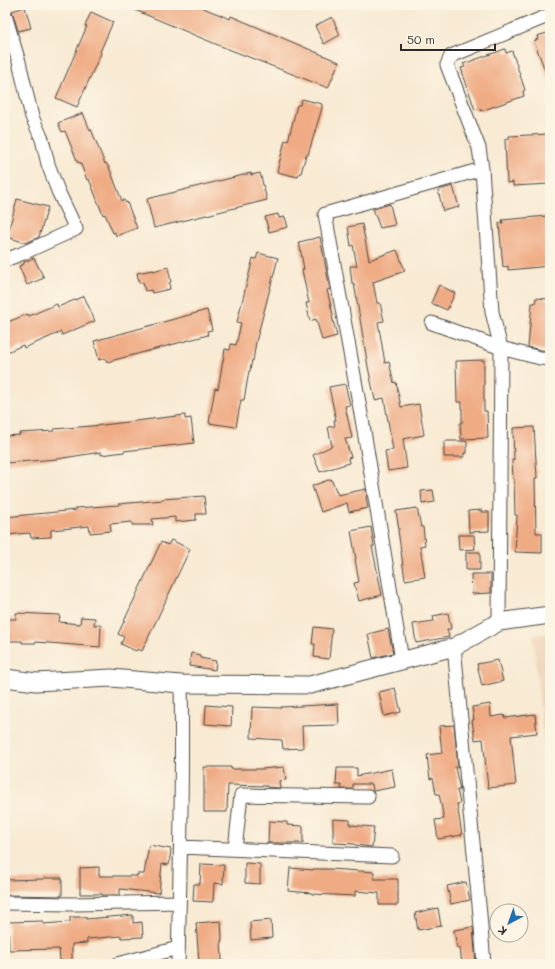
<svg xmlns="http://www.w3.org/2000/svg" width="555" height="969" viewBox="0 0 555 969" font-family="Mali,sans-serif">
<style>
.built{fill:#efd6bc}
.building{fill:#efab84}
.lines{fill:none;stroke-linecap:round;stroke-linejoin:round}
.minor-casing{stroke:#4a4844;stroke-width:15}
.tertiary-casing{stroke:#4a4844;stroke-width:19}
.minor{stroke:#fff;stroke-width:13}
.tertiary{stroke:#fff;stroke-width:17}
</style>
<rect width="100%" height="100%" fill="#fcf5e5"/>
<filter id="ink" filterUnits="userSpaceOnUse"><feTurbulence type="fractalNoise" baseFrequency=".025" numOctaves="2"/><feDisplacementMap in="SourceGraphic" scale="8" xChannelSelector="R" yChannelSelector="G"/><feConvolveMatrix kernelMatrix="1 2 1 2 8 2 1 2 1" color-interpolation-filters="sRGB"/></filter>
<filter id="wash" filterUnits="userSpaceOnUse"><feTurbulence type="fractalNoise" baseFrequency=".012" numOctaves="4" result="noise"/><feDisplacementMap in="SourceGraphic" scale="16" xChannelSelector="R" yChannelSelector="G"/><feGaussianBlur stdDeviation="0.9" result="paint"/><feColorMatrix in="noise" values="0 0 0 0 0 0 0 0 0 0 0 0 0 0 0 0 0 1.4 0 .05"/><feComposite in="paint" operator="in"/></filter>
<g filter="url(#wash)">
<rect width="100%" height="100%" fill="#f8ead3"/>
<path class="built" d="M550,633v126l-5,-1 -12,-122z"/>
<g id="blocks">
<path class="building" d="M123,5h73l34,14 1,-3 108,46 -11,26 -110,-43z
M25,7l6,21 -13,3 -6,-20z
M91,12l22,10 -13,30 1,1 -24,54 -21,-9 31,-72h-2z
M332,17l8,18 -16,9 -9,-18z
M550,32v49h-1l-15,-40 4,-2 -1,-3z
M505,49l1,4 6,-2 13,39 -2,1 1,5 -43,15 -1,-3 -5,2 -14,-42 4,-1 -2,-3z
M302,99l20,5v4l-14,47h-2l-5,18h-2l-1,4 -21,-5 8,-32 3,1 9,-36h3z
M83,113l7,17 1,-1 14,35 1,-1 2,4h1l13,34 2,-1 2,3 1,-1 10,26 -21,8 -1,-4 -2,1 -8,-19 -2,1 -14,-36 -2,1 -7,-18 -2,1 -13,-32 -3,1 -4,-9z
M550,134v50l-37,2v-4l-6,1 -2,-44h4v-3z
M251,173v2l9,-2 7,27 -113,28 -7,-29z
M453,186l6,21 -16,4 -5,-21z
M17,199l31,8 -9,30 -13,6 -19,-6z
M390,204l5,21 -15,3 -7,-19z
M278,214l1,4 6,-1 3,10 -19,5 -4,-15z
M547,216v4l3,-1v47l-42,4v-4l-5,1 -4,-44h4l-1,-3z
M362,224l7,36 28,-10 8,21 -32,11 4,21h3l4,18 -6,1 7,41 4,-1 5,21 2,-1 5,25 18,-3 5,31 -21,4 4,29 -19,3 -3,-20 8,-1 -9,-52 -9,2 -7,-33 -14,-84h-2l-2,-17h7l-4,-21 -2,1 -3,-19z
M320,237l10,52 -3,1 6,25 -1,1 5,20 -15,4 -6,-21 -6,2 -4,-18h3l-7,-33 2,-1 -5,-27z
M258,253l20,5 -22,84 -3,19 -1,-1 -2,11h-1l-5,29h-3l-5,27 -27,-4 6,-35 3,1 7,-40 5,1 1,-6 5,1 5,-22 -4,-1 16,-64 3,1z
M34,258l10,20 -17,7 -8,-19 5,-2v-2z
M168,267l3,15 -2,1 1,6 -18,4 -1,-3 -6,1 -2,-9 -4,1 -2,-10 16,-3v1z
M439,285l16,8 -8,17 -16,-7z
M84,296l11,25 -33,14 -1,-3 -37,16 -1,-3 -18,8v-30l23,-9 1,2 28,-12 1,3z
M536,298l12,1v3h2v49l-9,-1 -13,-3 4,-44h3z
M207,310l5,20 -5,1 1,4 -101,27 -2,-4 -6,2 -5,-19z
M484,360v51h3l1,27 -27,1 -1,-16h2v-21h-5l-1,-41z
M345,384l5,21 -5,1 7,32 -7,1 6,18 -3,1 1,5 -29,9 -7,-17 19,-9 -4,-19 7,-1 -1,-6h2l-7,-33z
M185,415v4l6,-1 3,25 -70,8v1l-23,3v-3l-44,7 -52,4v-27l15,-1 -1,-2 35,-2v-2l13,-1 36,-3z
M534,427l3,51h-2l1,55h6v20l-27,-1 2,-37h-2l-1,-36h-1l-1,-19h2l-1,-32z
M444,441h23v12h-3v4h-20z
M331,479l7,16 28,-6 1,8h-1l2,11 -19,4 -2,-9 -26,9 -9,-26z
M433,490l2,12 -13,2 -1,-13z
M204,496l2,18h-10v6l-21,2v-5l-23,2 1,6h-21v-3l-22,2 1,7 -21,2 -1,-7 -27,3 -11,1v7l-20,1 -1,-5 -25,2v-18l71,-7v-2l43,-3v-1l44,-4 -1,-1z
M417,508l4,19h2l2,18 -5,1 5,31 -20,3 -7,-50h1l-3,-19z
M482,510l-1,2h8v19l-20,1 -1,-21z
M371,527l3,19h-2l10,49 -23,6 -5,-18 5,-1 -4,-23h1l-5,-28z
M458,535h16l1,14 -16,1z
M171,540l19,9 -48,102 -4,-2 -2,2 -15,-7 3,-7 -6,-3 43,-92 7,3z
M466,552h14v18h-14z
M471,574h20v19l-19,1z
M16,613l44,2 -1,7 21,2 1,-7 14,1 -1,7h7l-1,22 -64,-5v1h-14v-2h-17v-22h11z
M448,613l3,16h-4l2,8 -33,6 -3,-19 21,-3 -1,-5z
M314,627l18,2 -3,30 -15,-2 1,-13h-3z
M388,629l5,24 -20,5 -5,-24z
M191,653l9,2v3l16,3 -1,9 -26,-4z
M498,660l5,21 -21,5 -5,-22z
M395,688l6,24 -17,4 -5,-24z
M338,704l1,21 -37,1 1,22 -20,1 -1,-9 -31,-2 1,-31 29,1v-1z
M490,704l1,13 13,-2 1,3 30,-4 2,19 -26,3 5,49 -28,3 -5,-49 -8,1 -3,-20h2l-2,-13z
M206,705l26,2 -1,19 -26,-2z
M454,725l4,42h-3l5,23h-3l3,13 -3,1 5,31 -24,4 -3,-19 9,-1 -5,-25h-3l-3,-16 -3,1 -3,-24 15,-2 -3,-27z
M204,767h27v2h31l22,-2 2,13 -7,1 1,7 -13,-1v-1l-39,-1 -1,27h-23z
M337,768h20v8l35,-7 3,18 -22,4 -1,-7h-19v5h-12v-4h-5z
M333,819l17,1v5l24,2 -2,20 -17,-2v-1l-22,-1z
M269,821l18,1v3l16,1v17h-35z
M149,845l22,4 -2,16 -7,-1 -3,29 -39,-4v6h-18v-1h-22v-26l19,-1v9h38v-2h7z
M245,863l15,1v20l-15,-1z
M201,864l23,1 -1,19 -9,-1 -1,19 -20,-1 1,-17h6z
M290,868l23,2v-1h17l44,3v7h24v26h-19v-12l-24,-2v5l-43,-2v-1l-24,-2z
M44,878h18v18l-57,-1v-15l39,-1z
M466,882l4,18 -19,4 -4,-18z
M438,908l3,18 -23,4 -3,-17z
M133,915v8l9,-1 1,15 -22,1v-2l-34,3v4l-15,1v17h-12l-1,-12 -50,1 -1,-28 35,-1v3l27,-2v-5h16v2z
M271,920l1,18 -21,2 -1,-18z
M221,921l1,19h-1l1,21 -23,1 -3,-39z
M473,927l3,37h-14l-2,-16h-3l-3,-18z"/>
</g>
</g>
<g filter="url(#ink)">
<use href="#blocks" fill-opacity="0" stroke="#4a4844" stroke-width="1"/>
<g class="lines">
<g class="minor-casing">
<path id="minor" d="M5,15l14,47 13,55 10,22 6,25 10,27 18,38 -55,25 -16,6
M432,323l69,25 39,10 10,1
M499,622l2,-274 -9,-36 -10,-143 -3,-21 -32,-83 4,-9 99,-41
M454,647l26,268 4,49
M402,660l-39,-235 -38,-211 157,-45
M181,847l211,9
M235,849l6,-54 127,2
M5,903l68,1 106,-2
M118,964l60,-16
M178,964c2,-93 5,-187 3,-280"/>
</g>
<g class="tertiary-casing">
<path id="tertiary" d="M5,678l31,4 75,-4 70,6 129,1 144,-38 45,-25 51,-7"/>
</g>
<use href="#minor" class="minor"/>
<use href="#tertiary" class="tertiary"/>
</g>
</g>
<rect width="555" height="969" fill="none" stroke="#fcf5e5" stroke-width="20"/>
<g transform="translate(509 923) rotate(221)"><circle r="19" fill="#fcf5e5" stroke="#a8a49b"/>
<path d="M0-3L7 15L0 10L-7 15Z" fill="#1f6fb2"/>
<text y="-6" font-size="11" font-weight="bold" text-anchor="middle" fill="#2b2b2b">K</text>
</g>
<path d="M401 44v6h94v-6" fill="none" stroke="#2b2b2b" stroke-width="2"/>
<text x="407" y="44" font-size="12" fill="#2b2b2b" stroke="#fcf5e5" stroke-width="3" paint-order="stroke">50 m</text>
</svg>
